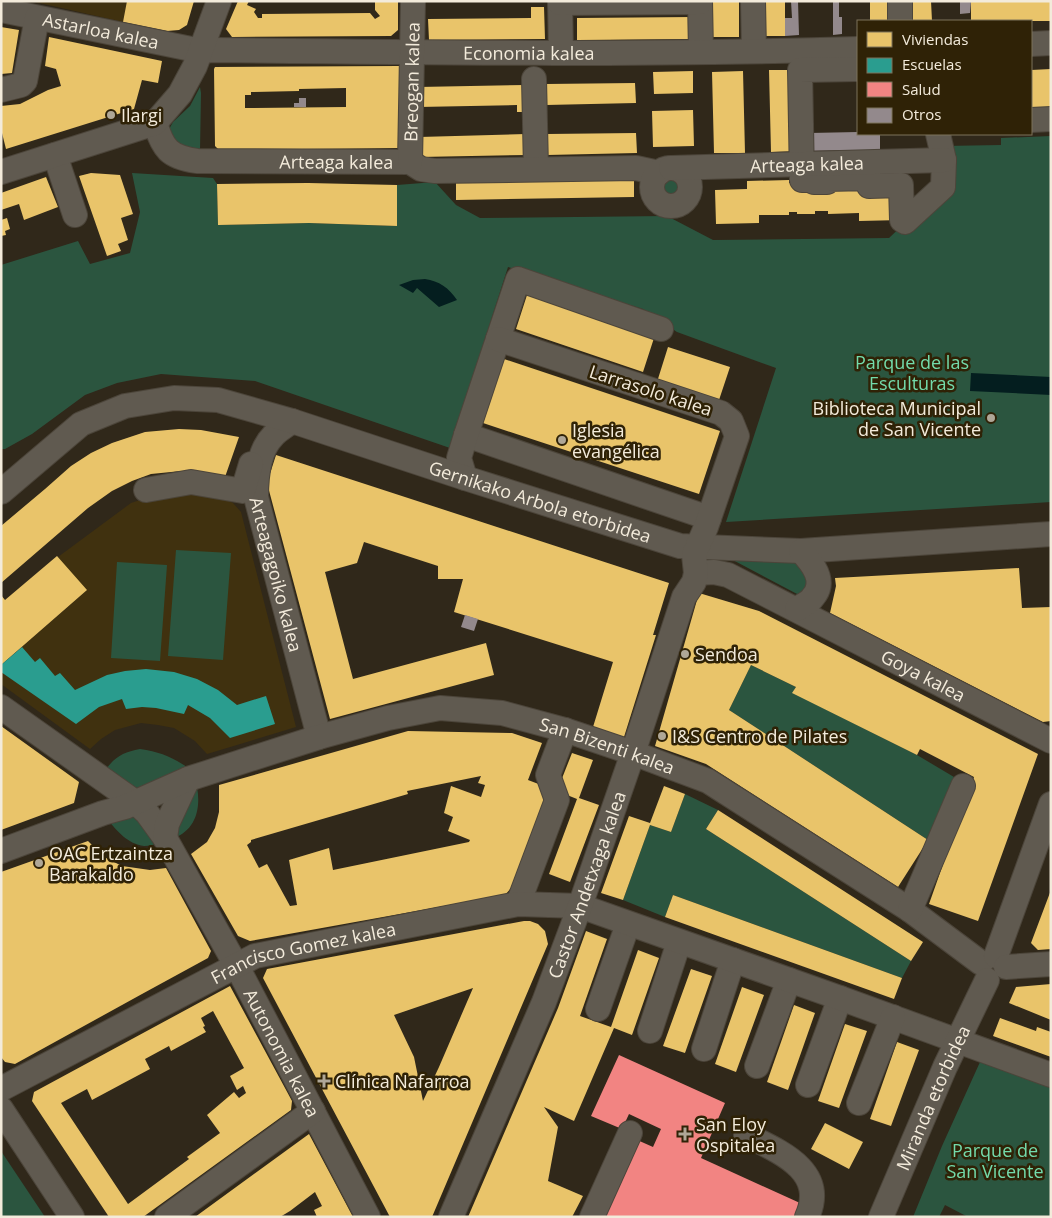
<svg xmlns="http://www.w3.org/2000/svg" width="1052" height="1218" viewBox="0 0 1052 1218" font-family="'Open Sans',sans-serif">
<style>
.built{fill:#40310f}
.green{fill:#2b553f}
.water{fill:#041e1f}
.homes{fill:#e9c46a;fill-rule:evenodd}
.schools{fill:#2a9d8f}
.health{fill:#f28482}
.building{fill:#93898c}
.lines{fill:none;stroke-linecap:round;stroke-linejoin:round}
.minor-casing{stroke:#4c453a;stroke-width:26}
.minor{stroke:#605a50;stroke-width:24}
.poi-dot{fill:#afa797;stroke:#2f2206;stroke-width:2}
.labels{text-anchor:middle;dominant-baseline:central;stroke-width:5;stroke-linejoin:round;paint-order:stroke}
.street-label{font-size:18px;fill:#f3ebdb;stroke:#2f2206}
.poi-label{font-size:18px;fill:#f3ebdb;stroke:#2f2206;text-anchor:start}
.park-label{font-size:18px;fill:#73dbab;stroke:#2f2206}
</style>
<rect width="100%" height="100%" fill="#30281a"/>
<path class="built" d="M31,1h96l-4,21z
M184,493l37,4 12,6 8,9 55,215 -89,27 -12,-13 -21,-13 -16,-3 -17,-2 -26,7 -14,9 -11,10 -89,-65v-19l85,-74 -28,-34 73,-54 18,-6z"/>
<path class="green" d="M200,87l1,6 -1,58 -22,-4 -10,-16 5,-9 17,-16z
M1051,136v366l-325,20 50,-154 -99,-36 -34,-23 -135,-42 -58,181 -195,-67 -94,-7 -44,9 -32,12 -53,39 -27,15h-4v-184l77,-24 12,23 40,-11 10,-41 -8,-39 81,5 4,6 1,41 91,-2 88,3v-41l38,-3 21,23 24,13 187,-2 46,24 176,-2 54,-51v-41l58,-1v-7z
M660 188a11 11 0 1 1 22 0a11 11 0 1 1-22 0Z
M176,550l55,3 -8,107 -55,-4z
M731,559h64l15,25 -11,11z
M117,562l50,3 -7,96 -49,-3z
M751,665l45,22 -3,6 124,62 37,22 -26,63 -199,-130z
M140,749c21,3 32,8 50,20l-51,21 -33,-21c10,-13 18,-17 34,-20z
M197,787c4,21 -1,43 -23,51l5,-28z
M685,794l33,16 -12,19 205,132 -9,17 -229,-83 -8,22 -42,-17 27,-75 21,7z
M132,812l28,31c-5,1 -11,3 -16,3 -16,-2 -27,-15 -36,-26z
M985,1051l66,24v142h-83l-23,-12 -6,12h-26l29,-71z
M1,1151l44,66h-44z"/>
<path class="water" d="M425,279c14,2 24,9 32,21l-18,7 -22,-19 -4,5 -14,-8 14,-5z
M971,373l80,4v18l-81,-4z"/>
<path class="homes" d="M127,1h67l-7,24 -8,5 -12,1 -44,-9z
M238,1h11l-2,4 9,4 -2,3 4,6h4v-4l108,-1 5,6 5,-3 -5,-6v-9h23v29l-7,6 -159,1 -6,-8z
M706,1h33v36h-32z
M766,1h19v35h-19z
M870,1h19v20h-19z
M912,1h19l1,20h-19z
M971,1h80v20h-80z
M531,7h13l1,32 -116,1 -1,-21 103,-1z
M693,17v22l-116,1v-22z
M1,27l18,3 -7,43 -11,1z
M49,37l113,24 -4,22 -16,-3 -8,29 -128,40 -5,-20v-23l19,-2 28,-14 13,-4 -5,-17 -11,-3z
M399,66l1,82 -181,2 -4,-4 -1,-77 1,-2zM346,88v19l-101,1v-13h6v-3l48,-1v-2z
M1051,69v38h-20v-37z
M769,70h31l1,81 -30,1z
M693,71v22l-39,1 -1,-22z
M743,71l2,82h-31l-2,-81z
M635,83l1,20 -90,2v-21z
M525,85l1,27h-9v-7l-99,2v-20z
M693,110l1,36 -41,1 -1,-36z
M636,133l1,20 -90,2v-21z
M526,134l1,21 -108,2v-20z
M91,173l29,2 13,39 -12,4 7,22 -10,4 3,7 -14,5 -28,-80z
M46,177l12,30 -34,13 -5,-16 -18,6v-17z
M634,177v20l-178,3v-20z
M789,180v3l112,2 1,35 -43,1v-8l-31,1v-3h-13v3h-18v-2h-8v3h-30v8l-43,1 -1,-34 32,-1v-8z
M308,183l89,2v41l-88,-3 -91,2 -1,-41z
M7,218l3,11 -5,2 1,4 -5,1v-16z
M527,295l127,43 -11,34 -127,-43z
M668,347l62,20 -12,36 -61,-21z
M504,359l216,72 -21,63 -216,-71z
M179,429l22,1 38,7 -14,40 -44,-6 -30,3 -19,7 -20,10 -24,17 -87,75v-57l44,-37 26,-23 20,-13 21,-10 33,-11z
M276,455l393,128 -16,52h3l-32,102 -31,-10 20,-65 -159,-50 9,-33h-25v-13l-74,-24 -7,21 -32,9 28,107 133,-36 8,32 -164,44 -63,-236z
M57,556l30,34 -86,75v-70l4,5z
M1019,568l3,40 29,-1v114l-8,1 -213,-109 6,-27 -1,-8z
M699,593l60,18 279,143 -60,167 -49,-17 45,-127 -54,-28 -3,6 -125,-62 4,-6 -45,-22 -22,45 199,130 -30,47 -192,-123 -51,-18z
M1,726l78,56 -5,21 -73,27z
M408,731l104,2 30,10 -14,37 21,8 -38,100 -6,7 -255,46 -12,-5 -47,-82 16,-12 8,-14 4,-16v-27zM481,776l-3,7 7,2 -4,12 -30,-11 -7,27 9,4 -5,14 22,9 -1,2 -136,28 -4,-22 -40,12 8,45 -7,1 -23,-42 -8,4 -12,-23 4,-3v-2l157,-46 -1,-3z
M572,753l21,7 -14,38 20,7 -29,77 -21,-8 28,-75 -20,-8z
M664,786l21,8 -14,38 -21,-7 -27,75 -22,-7 28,-77 21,7z
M718,810l205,132 -12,19 -205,-132z
M88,841l16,16 18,9 28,4 16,-2 45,83 -3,7 -66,36 -127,70 -10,-2 -4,-5v-185z
M1051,890v59l-13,1 -7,-7z
M673,895l229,83 -8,21 -229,-82z
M524,921h6l8,3 7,7 3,13 -116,273h-42l-127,-239 4,-9zM473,988l-34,79 -16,34 -9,-44 -20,-42z
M586,931l21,8 -27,77 31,11 27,-77 21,8 -27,77 -18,-7 -40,93 -30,-14 14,20 -10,54 35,15 -11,21h-104l90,-209z
M691,969l21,7 -27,77 -22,-7z
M1051,984v36l-42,-17 7,-16z
M230,986l62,115 -1,9 -148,107h-34l-77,-116 2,-9zM213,1011l31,57 -14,8 7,14 6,-4 3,7 -7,5 -5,-6 -27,23 13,18 -33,24 2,2 -61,45 -67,-101 26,-14 5,11 58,-31 -5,-10 24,-13 2,5 35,-19 -3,-5 2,-1 -4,-8z
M742,987l22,8 -28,77 -21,-8z
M794,1005l21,8 -27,77 -21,-8z
M1000,1018l36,13 1,-4 14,5v25l-58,-21z
M845,1024l22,7 -28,77 -21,-7z
M897,1042l22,8 -28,76 -21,-7z
M825,1123l38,19 -14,27 -38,-20z
M309,1134l44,83h-36l-3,-7 8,-4 -7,-14 -25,19 -10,6h-85z"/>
<path class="schools" d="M22,647l13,15 5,-4 15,18 5,-3 15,17 32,-15 18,-4 21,-2 28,3 23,7 21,11 19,15 29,-9 9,28 -45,14 -20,-20 -22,-13 -4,9 -28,-6 -14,-1 -16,2 -4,-10 -23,8 -23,17 -75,-52v-7z"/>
<path class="health" d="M619,1055l106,48 -24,55 99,45 -6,14h-194l35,-78 18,8 8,-18 -32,-15 -7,15 -31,-13z"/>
<path class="building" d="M791,1h7l1,34 -14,1v-18h7z
M833,1h6v16h3v17l-9,1z
M960,1h11l-1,12 -10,1z
M299,98h7v9h-12v-4h5z
M858,132v2h22v21h-23v-5l-56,1 8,-18z
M465,615l13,4 -4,12 -13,-4z"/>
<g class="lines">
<g class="minor-casing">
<g id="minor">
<path d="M560,1l1,51"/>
<path d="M700,1l1,51"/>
<path d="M753,1l1,50"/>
<path d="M900,1v20"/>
<path d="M560,3l140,-1"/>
<path id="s1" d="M1,10l200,41 13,-1c215,3 430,5 644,-1"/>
<path d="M1031,44l20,-1"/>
<path d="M858,69l-58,1 2,110h12v2h13v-3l42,-1v8l32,-1 1,35 3,2 38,-35 1,-27 -6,-26"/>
<path d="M534,79l2,90"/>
<path d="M1,90l20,-5 4,-4 12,-63"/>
<path d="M1031,120l20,-1"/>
<path id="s2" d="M155,123c8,26 14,34 42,38l213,1 11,7 14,2 201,-3 23,5"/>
<path d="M55,155l20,60"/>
<path id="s3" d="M410,162l3,-161"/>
<circle cx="671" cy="187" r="19"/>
<path id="s4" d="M671,168l273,-8"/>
<path d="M1,172l154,-49 25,-29 15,-28 24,-65"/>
<path id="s5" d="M292,421c-6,5 -14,9 -19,15 -15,15 -17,41 -17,61l63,240"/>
<path d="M466,435l243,83"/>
<path d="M465,478l-6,-20 7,-23 52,-156 143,50"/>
<path d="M146,490l45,-8 52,9 8,-27"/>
<path id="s6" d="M1,492l80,-68 44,-18 49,-8 44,2 74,21 173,57 215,68 121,5 250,-17"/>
<path id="s7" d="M696,573l18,-1 14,3 323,166"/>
<path d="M797,609c5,-3 13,-7 16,-12 14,-16 -1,-34 -12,-46"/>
<path id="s8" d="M1,707l134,95 12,11 18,25 77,138 126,241"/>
<path d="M165,838l2,-14 21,-45"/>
<path id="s9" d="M1,851l102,-38 22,-6 63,-28 131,-42 69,-19 52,-10 62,5 63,17 68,23 75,28 202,129 71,53"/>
<path d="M518,904l39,-104 -9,-25 17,-45"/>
<path d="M910,910l53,-124"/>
<path d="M996,956l55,-152"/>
<path d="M1006,967l45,-3"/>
<path d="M598,1009l30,-85"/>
<path d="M650,1031l29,-89"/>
<path d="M704,1049l29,-89"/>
<path d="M757,1066l32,-86"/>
<path d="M808,1085l32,-87"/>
<path id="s10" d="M1,1089l254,-133 263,-52 62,2 260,92 211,77"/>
<path d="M859,1103l34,-86"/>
<path d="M1,1109l71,108"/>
<path d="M746,1135c32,16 82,35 61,82"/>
<path d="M167,1217l146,-106"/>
<path id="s11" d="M451,1217l93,-215 36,-96 53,-153 51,-156 10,-15 2,-9 -2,-18 12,-28 31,-91 -6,-15 -10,-8 -223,-74"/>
<path d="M592,1217l38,-84"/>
<path id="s12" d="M881,1217l64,-150 42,-87"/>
</g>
</g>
<use href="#minor" class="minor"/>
</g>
<g class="poi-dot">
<circle cx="111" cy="115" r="5"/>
<circle cx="991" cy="418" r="5"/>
<circle cx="562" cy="440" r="5"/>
<circle cx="685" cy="654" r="5"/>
<circle cx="662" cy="736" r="5"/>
<circle cx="39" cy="863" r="5"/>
<path d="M321.5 1073.5h5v5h5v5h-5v5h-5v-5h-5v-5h5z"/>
<path d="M682.5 1126.5h5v5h5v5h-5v5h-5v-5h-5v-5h5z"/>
</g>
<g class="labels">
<g class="street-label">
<text stroke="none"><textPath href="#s1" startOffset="102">Astarloa kalea</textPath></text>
<text stroke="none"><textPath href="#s1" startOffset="532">Economia kalea</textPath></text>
<text stroke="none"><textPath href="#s3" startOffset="80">Breogan kalea</textPath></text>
<text stroke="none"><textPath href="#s2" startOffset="201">Arteaga kalea</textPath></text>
<text stroke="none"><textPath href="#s4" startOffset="136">Arteaga kalea</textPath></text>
<text transform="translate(651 390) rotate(18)">Larrasolo kalea</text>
<text stroke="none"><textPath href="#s6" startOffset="584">Gernikako Arbola etorbidea</textPath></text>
<text stroke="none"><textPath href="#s5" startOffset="169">Arteagagoiko kalea</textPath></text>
<text stroke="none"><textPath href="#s7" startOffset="252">Goya kalea</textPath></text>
<text stroke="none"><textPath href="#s9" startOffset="635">San Bizenti kalea</textPath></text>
<text stroke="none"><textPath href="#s11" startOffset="359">Castor Andetxaga kalea</textPath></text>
<text stroke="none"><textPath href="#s10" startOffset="334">Francisco Gomez kalea</textPath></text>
<text stroke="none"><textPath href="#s8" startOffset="456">Autonomia kalea</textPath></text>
<text stroke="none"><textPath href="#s12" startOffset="130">Miranda etorbidea</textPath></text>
</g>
<g class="poi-label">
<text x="121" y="115">Ilargi</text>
<text x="981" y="408" text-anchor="end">Biblioteca Municipal<tspan x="981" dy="21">de San Vicente</tspan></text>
<text x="572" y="430">Iglesia<tspan x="572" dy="21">evangélica</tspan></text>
<text x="695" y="654">Sendoa</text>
<text x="672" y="736">I&amp;S Centro de Pilates</text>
<text x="49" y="853">OAC Ertzaintza<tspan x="49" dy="21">Barakaldo</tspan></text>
<text x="335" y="1081">Clínica Nafarroa</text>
<text x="696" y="1124">San Eloy<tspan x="696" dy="21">Ospitalea</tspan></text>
</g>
<g class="park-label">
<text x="912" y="362">Parque de las<tspan x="912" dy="21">Esculturas</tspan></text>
<text x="995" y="1150">Parque de<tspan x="995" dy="21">San Vicente</tspan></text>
</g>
</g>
<rect width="1052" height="1218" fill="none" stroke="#f3ebdb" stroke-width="5"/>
<rect x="857" y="20" width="175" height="115" fill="#2f2206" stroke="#7d725b"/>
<rect x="867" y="32" width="25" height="15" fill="#e9c46a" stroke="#7d725b"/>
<text x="902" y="45" font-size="15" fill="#f3ebdb">Viviendas</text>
<rect x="867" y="58" width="25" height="15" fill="#2a9d8f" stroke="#7d725b"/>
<text x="902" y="70" font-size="15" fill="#f3ebdb">Escuelas</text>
<rect x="867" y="82" width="25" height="15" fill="#f28482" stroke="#7d725b"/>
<text x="902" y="95" font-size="15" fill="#f3ebdb">Salud</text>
<rect x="867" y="108" width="25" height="15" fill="#93898c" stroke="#7d725b"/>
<text x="902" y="120" font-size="15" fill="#f3ebdb">Otros</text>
</svg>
